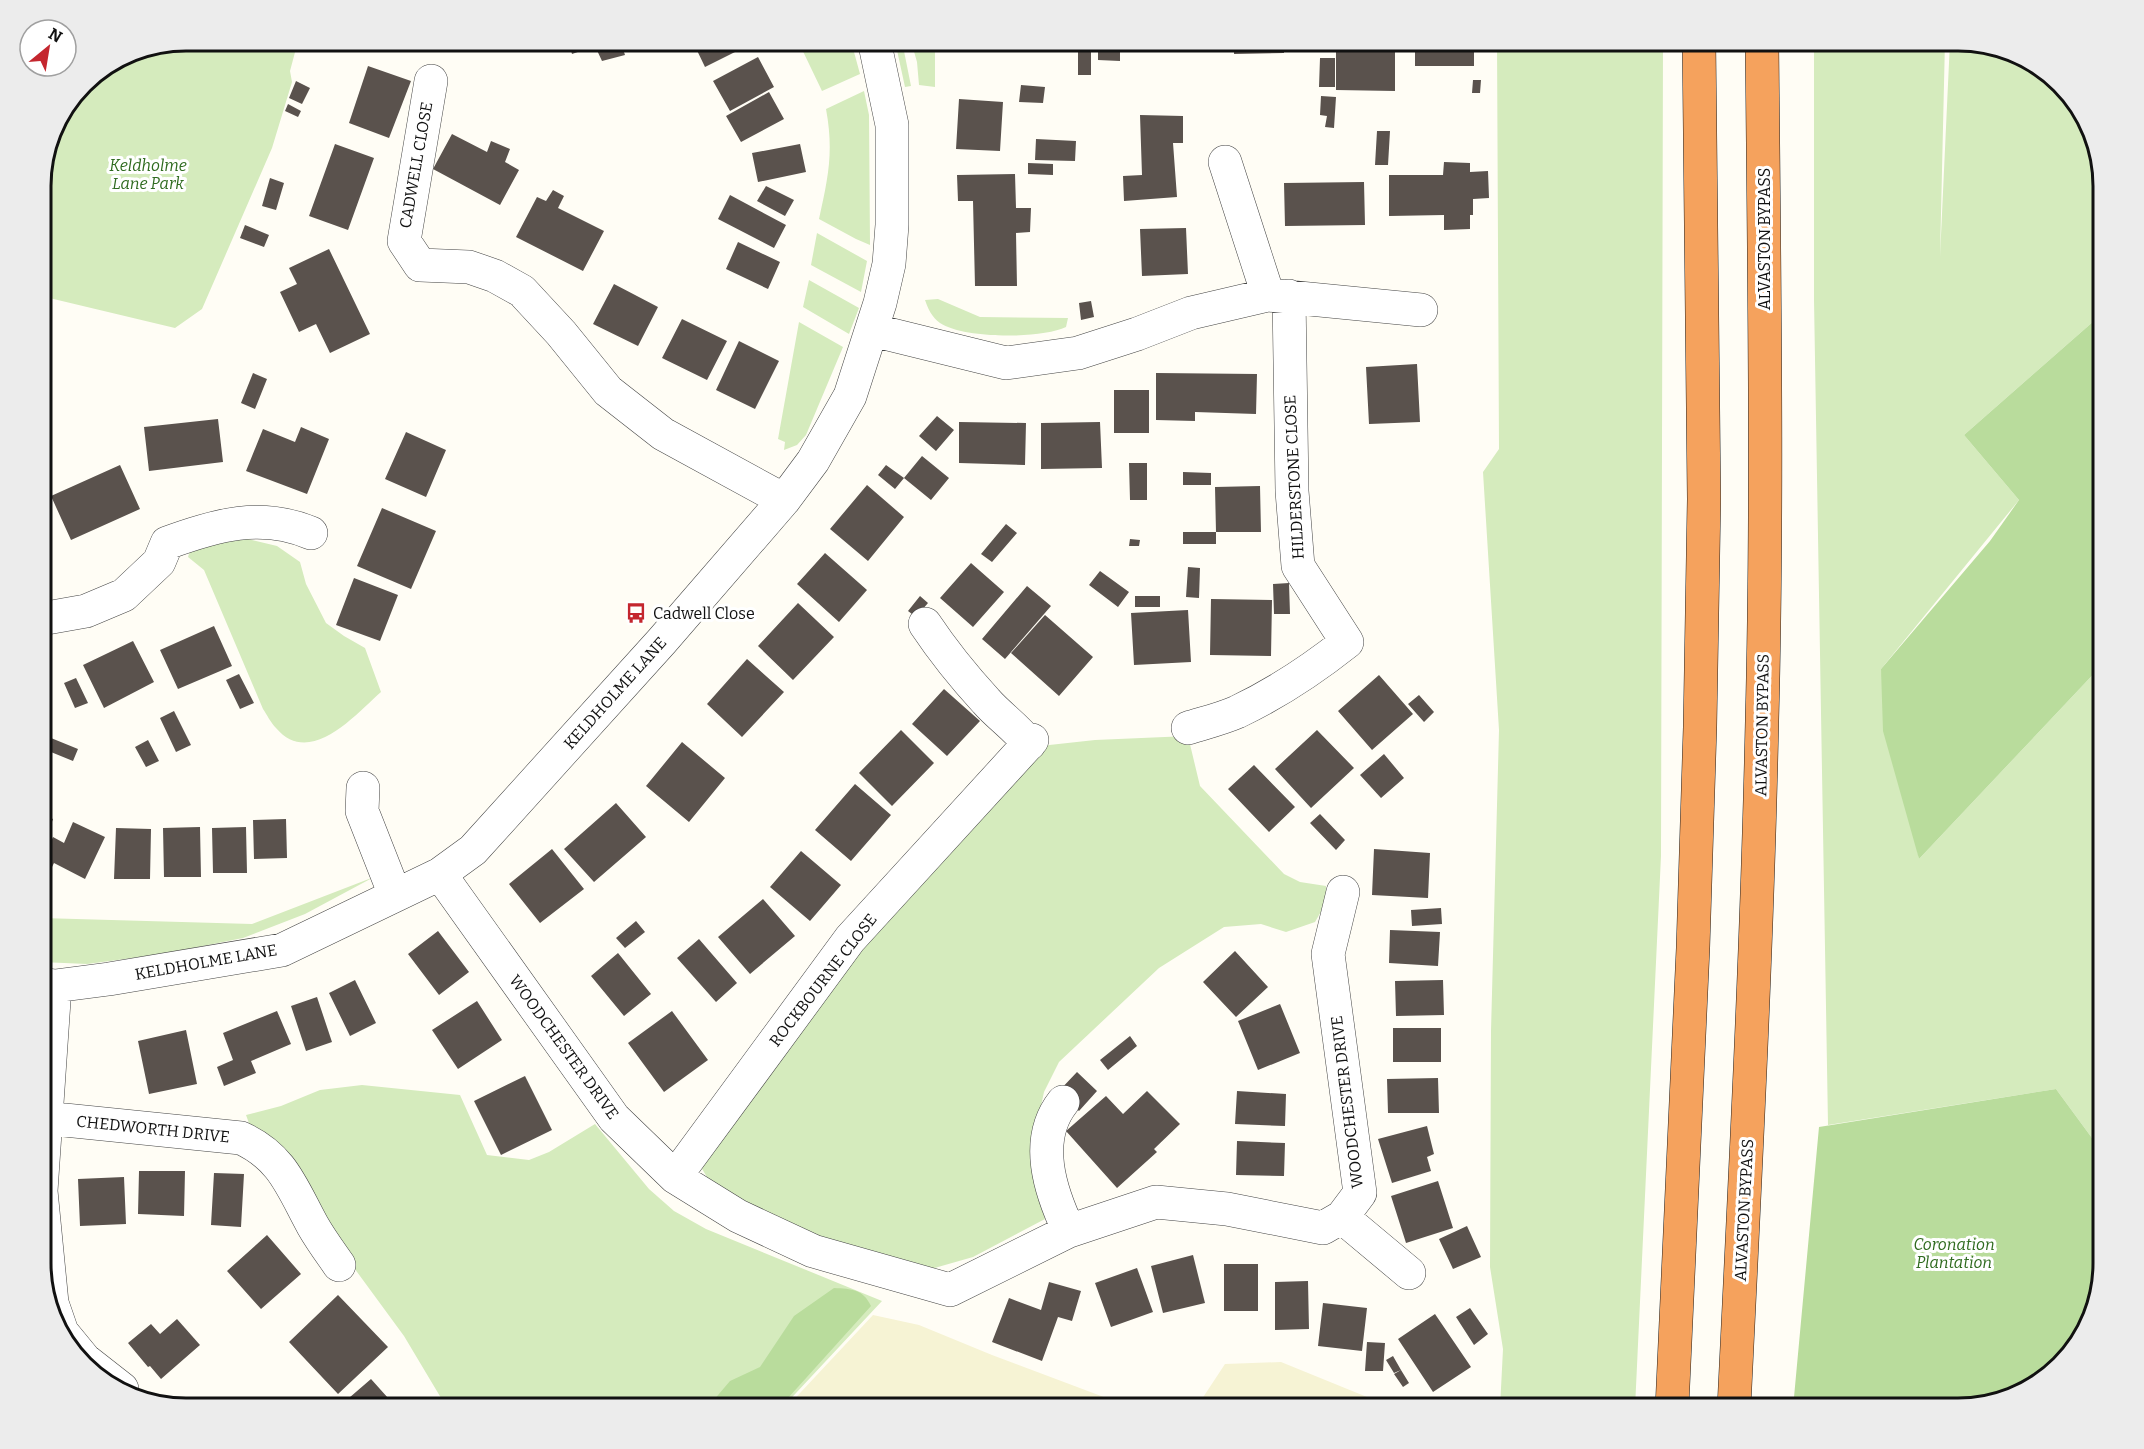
<svg xmlns="http://www.w3.org/2000/svg" width="2144" height="1449" viewBox="0 0 2144 1449" font-family="Bitter,serif">
<style>
.farmland{fill:#f6f3d4}
.green{fill:#d5ebbd}
.forest{fill:#b9dc9c}
.building{fill:#5a524d}
.lines{fill:none;stroke-linecap:round;stroke-linejoin:round}
.minor-casing{stroke:#444;stroke-width:34}
.highway-casing{stroke:#222;stroke-width:34}
.minor{stroke:#fff;stroke-width:33}
.highway{stroke:#f5a25d;stroke-width:33}
.labels{text-anchor:middle;dominant-baseline:central;stroke-width:6;stroke-linejoin:round;paint-order:stroke}
.park-label{font-size:16px;font-style:italic;fill:#2f6b1f;stroke:#fff}
.street-label{font-size:16px;fill:#111;stroke:#fff}
.poi-label{font-size:16px;fill:#111;stroke:#fff;text-anchor:start}
.rim{fill:none;stroke:#111;stroke-width:3}
</style>
<rect width="100%" height="100%" fill="#fffdf5"/>
<path class="farmland" d="M873,1315l46,10 73,30 141,53h-347z
M1281,1362l113,46h-198l29,-44z"/>
<path class="green" d="M186,40l112,1 -8,30 2,11 -20,66 -70,161 -27,19 -134,-32v-119l11,-47 31,-47 47,-32z
M798,41h53l9,33 -38,17z
M895,41h7l9,45 -6,1z
M911,41h24v46l-16,-2 -2,-23z
M1497,41h166l-2,815 -26,552h-135l3,-59 -13,-82 1,-236 8,-301 -16,-258 16,-23z
M1814,41h131l-5,216 10,-216h8l81,24 45,48 19,72v128l-139,122 55,65 -138,169 38,190 184,-195v489l-47,-64 -228,36 -14,-825z
M864,91l5,24 1,130 -14,-6 -37,-20c9,-41 15,-67 7,-110z
M817,233l50,28 -6,31 -50,-27z
M809,280l50,28 -10,26 -46,-27z
M938,299l42,18 88,1 -2,9c-25,12 -102,12 -126,-4 -8,-6 -12,-14 -15,-23z
M799,322l44,25 -37,88 -9,10 -13,5 1,-8 -7,-3z
M236,536l41,10 23,16 6,22 20,39 18,13 21,12 16,44c-26,23 -71,76 -105,36 -5,-5 -9,-13 -13,-19l-59,-139 -16,-13 6,-18z
M1188,736l12,50 84,88 16,8 26,4v17l-11,19 -29,10 -25,-8 -37,3 -65,41 -100,94 -15,30 -11,51 2,40 10,36 -72,38 -42,12 -92,-24 -87,-37 -41,-24 -10,-17 152,-224 178,-196 64,-7z
M374,877l-69,37 -62,24 -80,16 -76,10 -46,-2v-44l211,6z
M362,1085l98,10 27,60 42,5 20,-8 46,-28 54,65 25,22 32,18 176,72 -100,107h-335l-43,-72 -154,-210 -4,-11 35,-9 39,-16z"/>
<path class="forest" d="M2103,313v351l-184,195 -36,-128 -2,-62 109,-128 29,-41 -55,-65z
M2056,1089l47,64v111l-24,80 -56,49 -64,15h-166l26,-281z
M834,1288c18,1 29,1 37,18l-92,102h-72l23,-27 30,-14 34,-51z"/>
<path class="building" d="M568,40h52l5,15 -23,6 -7,-15 -23,8z
M692,40h53l2,6 -42,21z
M1011,40h35v3h-35z
M1091,40h114v5h-82l-3,1v15l-22,-1v-14h-7z
M1234,40h50v13l-50,1z
M1293,40h29v9h-29z
M1336,40h59v51l-59,-1z
M1415,40h59v26h-59z
M1078,48h13v27h-13z
M758,57l16,30 -44,24 -17,-30z
M1320,58h15v29h-16z
M368,66l43,15 -22,57 -40,-15z
M1473,80h8l-1,13h-8z
M296,81l14,7 -8,16 -13,-6z
M1021,85l24,2 -2,16 -24,-1z
M769,92l15,27 -43,23 -15,-26z
M1321,96l15,1 -2,31 -9,-1 2,-11 -7,-1z
M959,99l44,3 -3,49 -44,-2z
M288,104l13,7 -3,6 -13,-6z
M1140,115l43,1v27h-10l4,54 -53,4 -1,-25 19,-1z
M1377,131h13l-2,34h-13z
M452,134l35,18 4,-11 19,8 -5,13 14,8 -19,35 -67,-36z
M1036,139l40,2 -1,20 -40,-1z
M335,144l39,14 -26,72 -39,-14z
M800,144l6,28 -48,10 -6,-29z
M1444,162l26,1v9l18,-1 1,27 -16,1v16h-3v14l-26,1v-15l-55,1v-41h54z
M1028,163l25,1v11l-25,-1z
M1015,174l1,34h15l-1,24 -14,1 1,53h-42l-2,-85h-15l-1,-26z
M270,178l14,5 -8,27 -14,-4z
M1364,182l1,43 -80,1 -1,-43z
M766,186l28,14 -9,16 -28,-15z
M553,190l11,6 -6,12 46,23 -21,40 -67,-34 21,-40 9,4z
M730,195l56,30 -12,23 -56,-29z
M245,225l24,10 -5,12 -24,-9z
M1186,228l2,46 -46,2 -2,-47z
M738,242l42,20 -12,27 -42,-20z
M329,249l41,85 -40,19 -14,-29 -17,8 -19,-40 17,-8 -8,-16z
M614,284l44,23 -20,39 -45,-22z
M1091,301l3,16 -13,3 -2,-17z
M682,319l45,22 -20,39 -45,-22z
M739,341l40,20 -24,48 -39,-19z
M1417,364l3,58 -51,2 -3,-57z
M253,373l14,6 -12,30 -14,-6z
M1156,373l101,1 -1,40 -61,-2v9l-39,-1z
M1114,390h35v43h-35z
M937,416l17,14 -18,21 -17,-15z
M218,419l5,43 -74,9 -5,-44z
M959,422l67,1 -1,42 -66,-2z
M1100,422l2,46 -61,1v-46z
M301,427l28,12 -22,55 -61,-23 17,-42 32,13z
M406,432l40,18 -20,47 -41,-18z
M922,456l27,22 -18,22 -27,-22z
M1129,463h18v37h-17z
M120,465l20,44 -69,31 -20,-44z
M886,465l18,13 -9,11 -17,-14z
M1183,472l28,1v12h-28z
M867,485l37,32 -36,44 -38,-32z
M1260,486l1,46h-45l-1,-45z
M382,508l54,23 -25,58 -54,-23z
M1006,524l11,9 -25,29 -11,-8z
M1183,532h33v12h-33z
M41,536l7,14 -7,4z
M1130,539l10,1 -1,6h-10z
M825,553l42,37 -28,32 -42,-38z
M971,563l33,29 -31,35 -33,-29z
M1188,567l12,1 -1,30 -13,-1z
M1100,571l29,21 -11,15 -29,-22z
M354,578l44,17 -18,46 -44,-16z
M1289,583l1,31h-16l-1,-30z
M1027,586l24,20 -46,53 -23,-20z
M920,596l8,7 -12,14 -8,-6z
M1135,596h25v11h-25z
M1211,599l61,1 -1,56 -61,-1z
M798,603l36,34 -41,43 -35,-34z
M1188,610l3,52 -57,3 -3,-52z
M1045,615l48,42 -34,39 -48,-43z
M214,626l18,40 -54,23 -18,-39z
M133,641l21,41 -50,26 -21,-43z
M747,659l37,33 -42,45 -35,-33z
M239,674l15,29 -14,6 -14,-29z
M1379,675l34,39 -41,36 -34,-39z
M76,678l12,25 -13,5 -11,-25z
M944,689l36,32 -33,35 -35,-32z
M1419,695l15,17 -10,10 -16,-18z
M174,711l17,34 -15,7 -16,-34z
M901,730l33,33 -42,43 -33,-33z
M1317,730l37,38 -43,40 -36,-39z
M51,738l27,11 -5,12 -27,-11z
M148,740l11,21 -13,6 -11,-20z
M682,742l43,36 -36,44 -43,-36z
M41,753l10,4 -4,12 -6,-2z
M1384,754l20,24 -23,20 -21,-23z
M1254,765l41,42 -26,25 -41,-43z
M855,784l36,31 -40,46 -36,-31z
M616,803l30,34 -52,45 -30,-33z
M41,814l12,5 -4,11 -8,-3z
M1320,814l25,26 -9,10 -26,-27z
M286,819l1,39 -33,1 -1,-39z
M73,822l32,15 -20,42 -31,-16 -5,10 -8,-5v-6l12,-25 11,6z
M200,827l1,50h-37l-1,-49z
M246,827l1,46h-34l-1,-45z
M116,828l35,1 -1,50h-36z
M552,849l32,40 -44,34 -31,-39z
M1374,849l56,4 -2,45 -56,-3z
M801,851l40,34 -31,36 -40,-34z
M763,899l32,37 -45,38 -32,-37z
M1441,908l1,16 -30,2 -1,-16z
M636,921l9,11 -20,16 -9,-10z
M1390,930l50,2 -2,34 -49,-3z
M438,931l31,41 -30,23 -31,-41z
M699,939l38,44 -21,19 -39,-44z
M1235,951l33,36 -32,30 -33,-35z
M618,953l33,41 -27,22 -33,-40z
M355,980l21,43 -26,13 -21,-43z
M1443,980l1,35 -48,1 -1,-35z
M317,997l15,45 -26,9 -15,-45z
M477,1001l25,39 -44,29 -26,-39z
M1280,1004l20,49 -42,17 -20,-49z
M277,1011l14,33 -40,17 5,12 -32,13 -7,-19 16,-7 -10,-27z
M672,1011l36,49 -44,32 -36,-49z
M1393,1028h48v34h-48z
M186,1030l11,54 -48,10 -11,-53z
M1130,1036l7,10 -29,24 -8,-10z
M1077,1072l20,19 -18,20 -21,-19z
M525,1076l27,54 -51,25 -27,-54z
M1438,1078l1,35h-51l-1,-34z
M1147,1091l33,33 -26,25 3,3 -40,36 -51,-57 40,-35 17,18z
M1237,1091l49,3 -1,32 -50,-2z
M1427,1126l7,28 -7,3 4,14 -39,12 -14,-44z
M1237,1141l48,2 -1,33 -48,-1z
M139,1171h46l-1,45 -46,-2z
M214,1173l30,1 -3,53 -30,-2z
M124,1177l2,47 -46,2 -2,-47z
M1438,1181l15,47 -47,15 -15,-47z
M1467,1226l14,31 -28,12 -14,-30z
M267,1235l34,39 -40,35 -34,-38z
M1193,1255l12,48 -42,10 -12,-47z
M1224,1264h34v47h-34z
M1137,1268l16,44 -42,15 -16,-44z
M1308,1281l1,48 -34,1v-48z
M1049,1282l32,9 -9,30 -14,-4 -16,44 -50,-19 17,-44 32,12z
M338,1295l50,52 -50,47 -49,-52z
M1323,1303l44,5 -5,43 -44,-5z
M1470,1308l18,26 -14,11 -18,-28z
M1435,1314l36,53 -38,25 -35,-53z
M177,1319l23,26 -39,34 -11,-13 -2,1 -20,-24 23,-19 9,10z
M1367,1342l18,1 -2,28h-18z
M1393,1356l8,14 -7,3 -8,-13z
M1401,1370l8,13 -6,4 -9,-13z
M371,1379l26,29h-51l-4,-4z"/>
<g class="lines">
<g class="minor-casing">
<path id="minor" d="M431,81l-27,160 16,24 49,2 26,9 27,15 39,42 47,58 55,43 121,66
M1225,162l43,133
M872,330l134,33 72,-10 59,-19 54,-21 77,-18 153,15
M41,619l45,-8 38,-16 35,-33 8,-19c49,-18 94,-31 144,-10
M925,624c18,27 39,53 61,77 13,15 31,27 43,43
M1188,728c16,-5 33,-9 49,-16 40,-19 76,-43 110,-70l-49,-76 -6,-75 -3,-195
M363,788l-1,23 33,84
M440,874l174,244 61,59 63,39 75,35 137,39 119,-59 87,-29 71,7 96,19 19,-11 18,-24 -32,-239 15,-62
M41,984l14,2 54,-7 173,-29 158,-76 33,-24 189,-209 122,-141 29,-39 37,-65 30,-93 9,-39 3,-39v-100l-18,-85
M55,986l-14,205 11,112 10,29 23,28 37,29
M1063,1102c-30,38 -13,89 6,129
M45,1118l196,20c42,19 51,50 72,88 8,14 17,26 26,39
M675,1177l175,-238 182,-199
M1342,1217l67,56"/>
</g>
<g class="highway-casing">
<path id="highway" d="M1672,1408l21,-460 7,-221 4,-228 -5,-459
M1734,1408c11,-229 23,-457 28,-687 6,-227 2,-454 0,-681"/>
</g>
<use href="#minor" class="minor"/>
<use href="#highway" class="highway"/>
</g>
<defs>
<g id="bus-bare" transform="scale(1.62)"><path d="M-5-6H5V4H4V6H2V4H-2V6H-4V4H-5ZM-3.5-4V0h7V-4ZM-3.5 1.2v1.5H-2V1.2ZM2 1.2v1.5H3.5V1.2Z" fill="#c4262e" stroke="#fff" stroke-width="2.5" paint-order="stroke"/></g>
</defs>
<g fill-rule="evenodd">
<use href="#bus-bare" x="636" y="613"/>
</g>
<g class="labels">
<g class="park-label">
<text x="148" y="165">Keldholme<tspan x="148" dy="18">Lane Park</tspan></text>
<text x="1954" y="1244">Coronation<tspan x="1954" dy="18">Plantation</tspan></text>
</g>
<g class="street-label">
<text transform="translate(416 165) rotate(-80)">CADWELL CLOSE</text>
<text transform="translate(1764 239) rotate(-90)">ALVASTON BYPASS</text>
<text transform="translate(1294 477) rotate(-93)">HILDERSTONE CLOSE</text>
<text transform="translate(615 693) rotate(-48)">KELDHOLME LANE</text>
<text transform="translate(1762 725) rotate(-89)">ALVASTON BYPASS</text>
<text transform="translate(206 962) rotate(-10)">KELDHOLME LANE</text>
<text transform="translate(823 980) rotate(-52)">ROCKBOURNE CLOSE</text>
<text transform="translate(564 1047) rotate(54)">WOODCHESTER DRIVE</text>
<text transform="translate(1347 1102) rotate(-97)">WOODCHESTER DRIVE</text>
<text transform="translate(153 1129) rotate(6)">CHEDWORTH DRIVE</text>
<text transform="translate(1744 1210) rotate(-87)">ALVASTON BYPASS</text>
</g>
<g class="poi-label">
<text x="653" y="613">Cadwell Close</text>
</g>
</g>
<path d="M0 0H2144V1449H0ZM186 51H1958A135 135 0 0 1 2093 186V1263A135 135 0 0 1 1958 1398H186A135 135 0 0 1 51 1263V186A135 135 0 0 1 186 51Z" fill="#ececec" fill-rule="evenodd"/>
<path class="rim" d="M186 51H1958A135 135 0 0 1 2093 186V1263A135 135 0 0 1 1958 1398H186A135 135 0 0 1 51 1263V186A135 135 0 0 1 186 51Z"/>
<g transform="translate(48 48) rotate(30)"><circle r="28" fill="#ffffff" stroke="#a0a0a0" stroke-width="1.5"/>
<path d="M0-4.5L10 22L0 15L-10 22Z" fill="#c4262e"/>
<text y="-9" font-size="16" font-weight="bold" text-anchor="middle" fill="#111111">N</text>
</g>
</svg>
